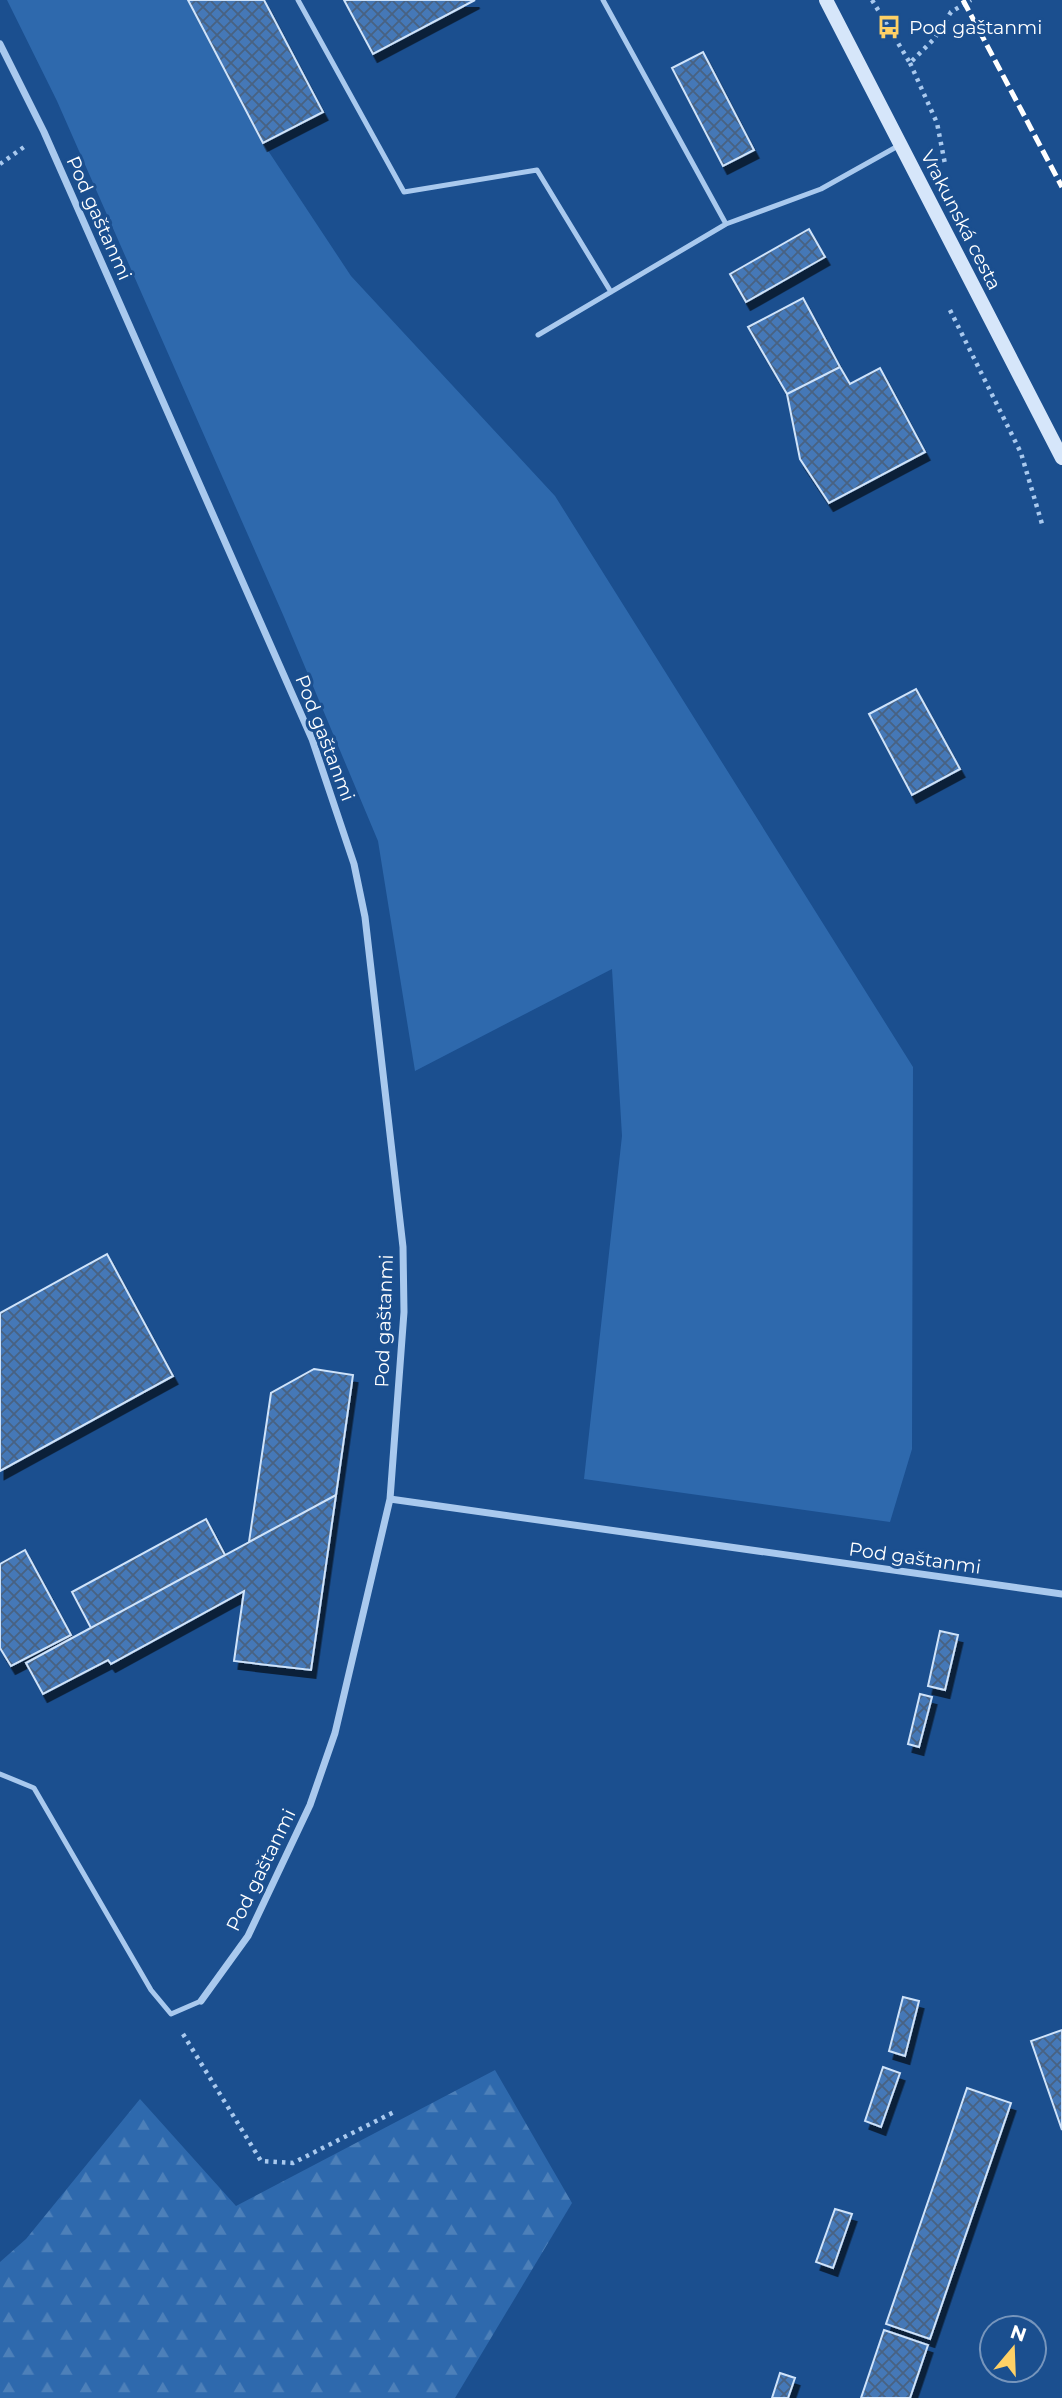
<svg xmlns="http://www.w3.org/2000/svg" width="1062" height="2398" viewBox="0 0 1062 2398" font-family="Montserrat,sans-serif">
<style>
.grass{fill:#2e69ad}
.forest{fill:url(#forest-firs)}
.building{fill:url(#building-cross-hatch);stroke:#cfe3fa;stroke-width:2;filter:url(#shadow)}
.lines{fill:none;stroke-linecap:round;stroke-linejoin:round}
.path{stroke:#a9c9ee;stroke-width:4.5;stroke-dasharray:3.5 5;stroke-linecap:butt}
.service{stroke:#a9c9ee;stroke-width:5}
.minor{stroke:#a9c9ee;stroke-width:7}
.secondary{stroke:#d6e6fa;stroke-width:14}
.rail{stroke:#fff;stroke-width:5;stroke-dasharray:12 5;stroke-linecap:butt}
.labels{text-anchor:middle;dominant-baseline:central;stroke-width:6;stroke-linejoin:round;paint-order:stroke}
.poi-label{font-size:19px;fill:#fff;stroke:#1b4f8f;text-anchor:start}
.street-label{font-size:19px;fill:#fff;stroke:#1b4f8f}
</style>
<defs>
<pattern id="forest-firs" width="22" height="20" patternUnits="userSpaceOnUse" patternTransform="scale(1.75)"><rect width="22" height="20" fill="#2e69ad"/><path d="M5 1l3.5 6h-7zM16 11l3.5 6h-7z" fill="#4d80b9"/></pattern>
<pattern id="building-cross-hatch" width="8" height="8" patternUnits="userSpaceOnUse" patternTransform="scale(1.75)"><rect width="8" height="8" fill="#4478b7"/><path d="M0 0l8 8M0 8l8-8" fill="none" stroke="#486282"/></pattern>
<filter id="shadow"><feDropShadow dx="4.5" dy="8" stdDeviation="0" flood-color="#0009"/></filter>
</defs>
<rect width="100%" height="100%" fill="#1b4f8f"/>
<path class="grass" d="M7,0h181l75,143 88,133 204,220 358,571 -1,382 -22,73 -306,-43 38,-343 -10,-167 -197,102 -37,-230 -94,-224 -227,-516z"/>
<path class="forest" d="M495,2070l77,133 -117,195h-455v-136l26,-23 114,-140 96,107z"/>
<path class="building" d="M188,0h76l59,112 -60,31z
M344,0h131l-102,54z
M703,52l51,98 -31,16 -51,-98z
M809,229l16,28 -79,45 -16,-28z
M803,298l37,69 -53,27 -39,-67z
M840,367l10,17 30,-16 45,84 -96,51 -29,-44 -13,-65z
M916,689l44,80 -48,26 -43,-81z
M107,1254l66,122 -173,95v-158z
M314,1369l39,6 -17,120 -87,47 22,-149z
M336,1495l-25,175 -77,-9 10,-70 -133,73 -3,-4 -65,34 -17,-31z
M206,1519l19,36 -134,73 -19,-36z
M25,1550l46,85 -60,31 -11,-18v-84z
M940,1631l18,4 -13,55 -17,-4z
M920,1694l12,3 -13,50 -11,-3z
M903,1997l16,4 -14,55 -16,-5z
M1062,2030v100l-31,-89z
M883,2067l17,6 -19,54 -16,-6z
M967,2088l44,15 -81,236 -44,-15z
M835,2209l17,5 -19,54 -17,-6z
M884,2330l44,15 -18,53h-49z
M780,2373l15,5 -7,20h-16z"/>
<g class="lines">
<path class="path" d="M872,0l38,63 25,-25 16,-26 20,-12
M910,63l27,60 8,41
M0,164l24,-17
M950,310l71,143 21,71
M183,2034l78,127 32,2 103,-52"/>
<path class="service" d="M298,0l106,192 133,-22 74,122
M603,0l123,224 95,-35 77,-43
M538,335l188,-111
M0,1774l34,14 117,202 20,24 30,-13"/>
<path class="minor" d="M0,44l44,88 268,607 42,125 11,53 38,330 1,65 -14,187 672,95
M201,2001l47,-65 62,-131 25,-72 55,-234"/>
<path class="secondary" d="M826,0l236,458"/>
<path class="rail" d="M963,0l99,187"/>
</g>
<defs>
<g id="bus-bare" transform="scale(1.89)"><path d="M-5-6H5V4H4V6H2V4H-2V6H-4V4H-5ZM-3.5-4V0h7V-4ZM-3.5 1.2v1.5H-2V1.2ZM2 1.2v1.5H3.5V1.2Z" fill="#ffd166" stroke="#1b4f8f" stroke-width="2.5" paint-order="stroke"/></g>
</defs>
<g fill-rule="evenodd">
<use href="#bus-bare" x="889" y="27"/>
</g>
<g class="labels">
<g class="poi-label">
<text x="909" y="27">Pod gaštanmi</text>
</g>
<g class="street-label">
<text transform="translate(99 218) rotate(66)">Pod gaštanmi</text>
<text transform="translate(961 220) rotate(63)">Vrakunská cesta</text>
<text transform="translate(325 738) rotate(69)">Pod gaštanmi</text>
<text transform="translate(384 1321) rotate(-88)">Pod gaštanmi</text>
<text transform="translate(915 1558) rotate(8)">Pod gaštanmi</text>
<text transform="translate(261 1870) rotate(-64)">Pod gaštanmi</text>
</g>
</g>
<g transform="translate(1013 2349) rotate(19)"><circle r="33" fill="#1b4f8f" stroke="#7695bc" stroke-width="2"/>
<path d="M0-5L12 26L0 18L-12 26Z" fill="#ffd166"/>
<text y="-10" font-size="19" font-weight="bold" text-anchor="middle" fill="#ffffff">N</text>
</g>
</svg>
